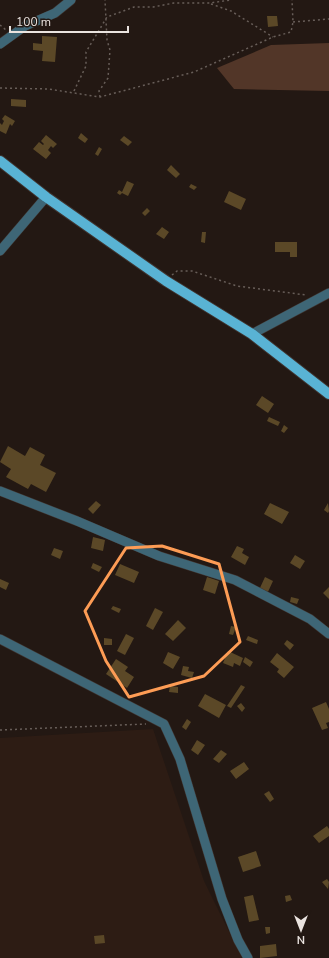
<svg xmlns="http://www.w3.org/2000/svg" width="329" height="958" viewBox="0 0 329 958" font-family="'Nunito Sans',sans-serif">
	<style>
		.built { fill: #2d1c14 }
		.green { fill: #523628 }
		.building { fill: #5b4827 }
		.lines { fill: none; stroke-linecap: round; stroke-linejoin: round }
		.minor-casing { stroke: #3f3430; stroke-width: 10 }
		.major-casing { stroke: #3f3430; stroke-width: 12 }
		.path { stroke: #685e59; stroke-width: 1.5; stroke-dasharray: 2 3; stroke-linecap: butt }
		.minor { stroke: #3e6676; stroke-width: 9 }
		.major { stroke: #59b3d4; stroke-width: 10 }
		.marked { fill: none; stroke: #fd9c55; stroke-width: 3; stroke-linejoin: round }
	</style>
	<rect width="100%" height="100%" fill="#231813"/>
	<path class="built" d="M153 729 204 881 242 958H0V738Z"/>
	<path class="green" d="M329 43V91L234 89 217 68 271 45Z"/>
	<path class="building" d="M267 16H277L278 26 268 27Z
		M42 36 57 37 55 62 42 61 43 51 33 50V43L42 44Z
		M11 99 26 100V107L11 106Z
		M5 115 15 121 12 126 10 124 6 134 0 131V123L2 125 4 121 2 119Z
		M81 133 88 139 85 143 78 138Z
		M46 135 57 144 53 148 51 146 48 150 51 153 46 159 33 149 39 142 43 145 44 144 41 141Z
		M124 136 132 142 128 146 120 140Z
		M99 147 102 149 98 156 95 154Z
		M171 165 180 174 176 178 167 170Z
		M127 181 134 184 128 196 122 193 120 195 117 193 119 190 122 192Z
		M191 184 197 187 194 190 189 187Z
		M229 191 246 199 241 210 224 202Z
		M147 208 150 211 145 216 142 213Z
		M162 227 169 232 164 239 156 234Z
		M202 232H206L205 243 201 242Z
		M275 242H297V257H290V252H275Z
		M262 396 274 404 268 413 256 405Z
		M269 417 280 422 278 426 267 421Z
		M284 425 288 428 284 433 281 431Z
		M8 446 25 456 30 447 45 455 40 465 56 473 46 492 31 484 28 489 6 477 11 469 0 462Z
		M96 501 101 505 93 514 88 509Z
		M270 503 289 512 282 524 264 514Z
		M328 503 329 511 328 513 324 510Z
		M93 537 105 540 103 551 91 548Z
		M237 546 244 549 242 553 249 557 245 565 231 557Z
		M54 548 63 551 60 559 51 555Z
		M295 555 305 561 300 569 290 563Z
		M93 563 102 567 99 572 91 568Z
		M120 564 139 572 134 583 115 575Z
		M207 577 219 581 215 594 203 590Z
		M265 577 273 581 267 594 259 590Z
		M0 579 9 583 6 590 0 587Z
		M329 587V599L323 593Z
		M291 597 299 599 297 604 290 602Z
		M113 606 121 609 119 613 111 609Z
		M155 608 163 612 153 630 146 626Z
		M178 620 186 628 173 641 165 634Z
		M231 626 236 627 233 635 229 634Z
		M126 634 134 638 125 655 117 651Z
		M248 636 258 640 257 644 246 640Z
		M104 638 112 639V645H104Z
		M287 640 294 645 290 650 284 644Z
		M228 651 243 658 240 666 234 663 233 667 223 663Z
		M168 652 180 657 173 669 163 663Z
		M277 653 294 667 284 678 277 672 279 669 270 662Z
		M245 657 253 662 250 667 243 662Z
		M116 659 128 667 125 671 134 677 127 688 106 674Z
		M183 666 189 667 188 671 194 672 192 678 181 675Z
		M241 685 245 687 231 708 227 706Z
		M170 686 178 687V693L169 692Z
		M205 694 226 705 219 718 198 706Z
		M326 702 329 709V722L326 723 328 728 322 730 312 708Z
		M241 703 245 708 242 712 237 706Z
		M187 719 191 722 186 730 182 727Z
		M197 740 205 745 198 755 191 750Z
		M221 750 227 754 219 763 213 759Z
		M244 762 249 769 236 779 230 771Z
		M269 791 274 799 270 802 264 794Z
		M327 826 329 829V836L319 843 313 836Z
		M256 851 261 866 243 872 238 857Z
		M327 879 329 882 328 889 322 882Z
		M253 895 259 920 249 922 244 897Z
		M290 895 292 900 286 902 285 896Z
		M265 927H270V933L266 934Z
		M104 935 105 943 95 944 94 936Z
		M276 944 277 956 260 958V946Z"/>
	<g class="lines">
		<defs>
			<path id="minor" d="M0 44 25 26 55 13 71 0
				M0 251 46 197
				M252 334 329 293
				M0 491 77 521 159 556 235 580 310 619 329 634
				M0 639 164 724 180 759 222 899 238 940 248 958"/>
			<path id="major" d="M0 161 46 197 166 281 252 334 329 394"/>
		</defs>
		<use href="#minor" class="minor-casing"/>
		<use href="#major" class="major-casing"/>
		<path class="path" d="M211 4 231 11 273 37
			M293 22 329 19
			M0 25 6 30
			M0 88 48 89 100 97 194 72 273 37 291 32 293 22 292 0
			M74 91 86 66V52L107 17 134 7H153L174 3H210L230 0
			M100 97 99 91 108 78 110 50 107 40 105 0
			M172 275 177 271H192L237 286 306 295
			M0 730 146 724"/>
		<use href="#minor" class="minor"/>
		<use href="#major" class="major"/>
	</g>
	<path class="marked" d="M162 546 219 564 240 642 204 676 129 697 106 661 85 611 126 548Z"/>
	<g transform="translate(301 930) rotate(180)" stroke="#231813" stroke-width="3" paint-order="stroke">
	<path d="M0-3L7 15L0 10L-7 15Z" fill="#eae3df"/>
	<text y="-6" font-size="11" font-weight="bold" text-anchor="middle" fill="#eae3df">N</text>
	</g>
	<path d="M10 26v6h118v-6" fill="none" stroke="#eae3df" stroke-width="2"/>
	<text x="16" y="26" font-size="12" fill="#eae3df" stroke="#231813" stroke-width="3" paint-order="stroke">100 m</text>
</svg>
